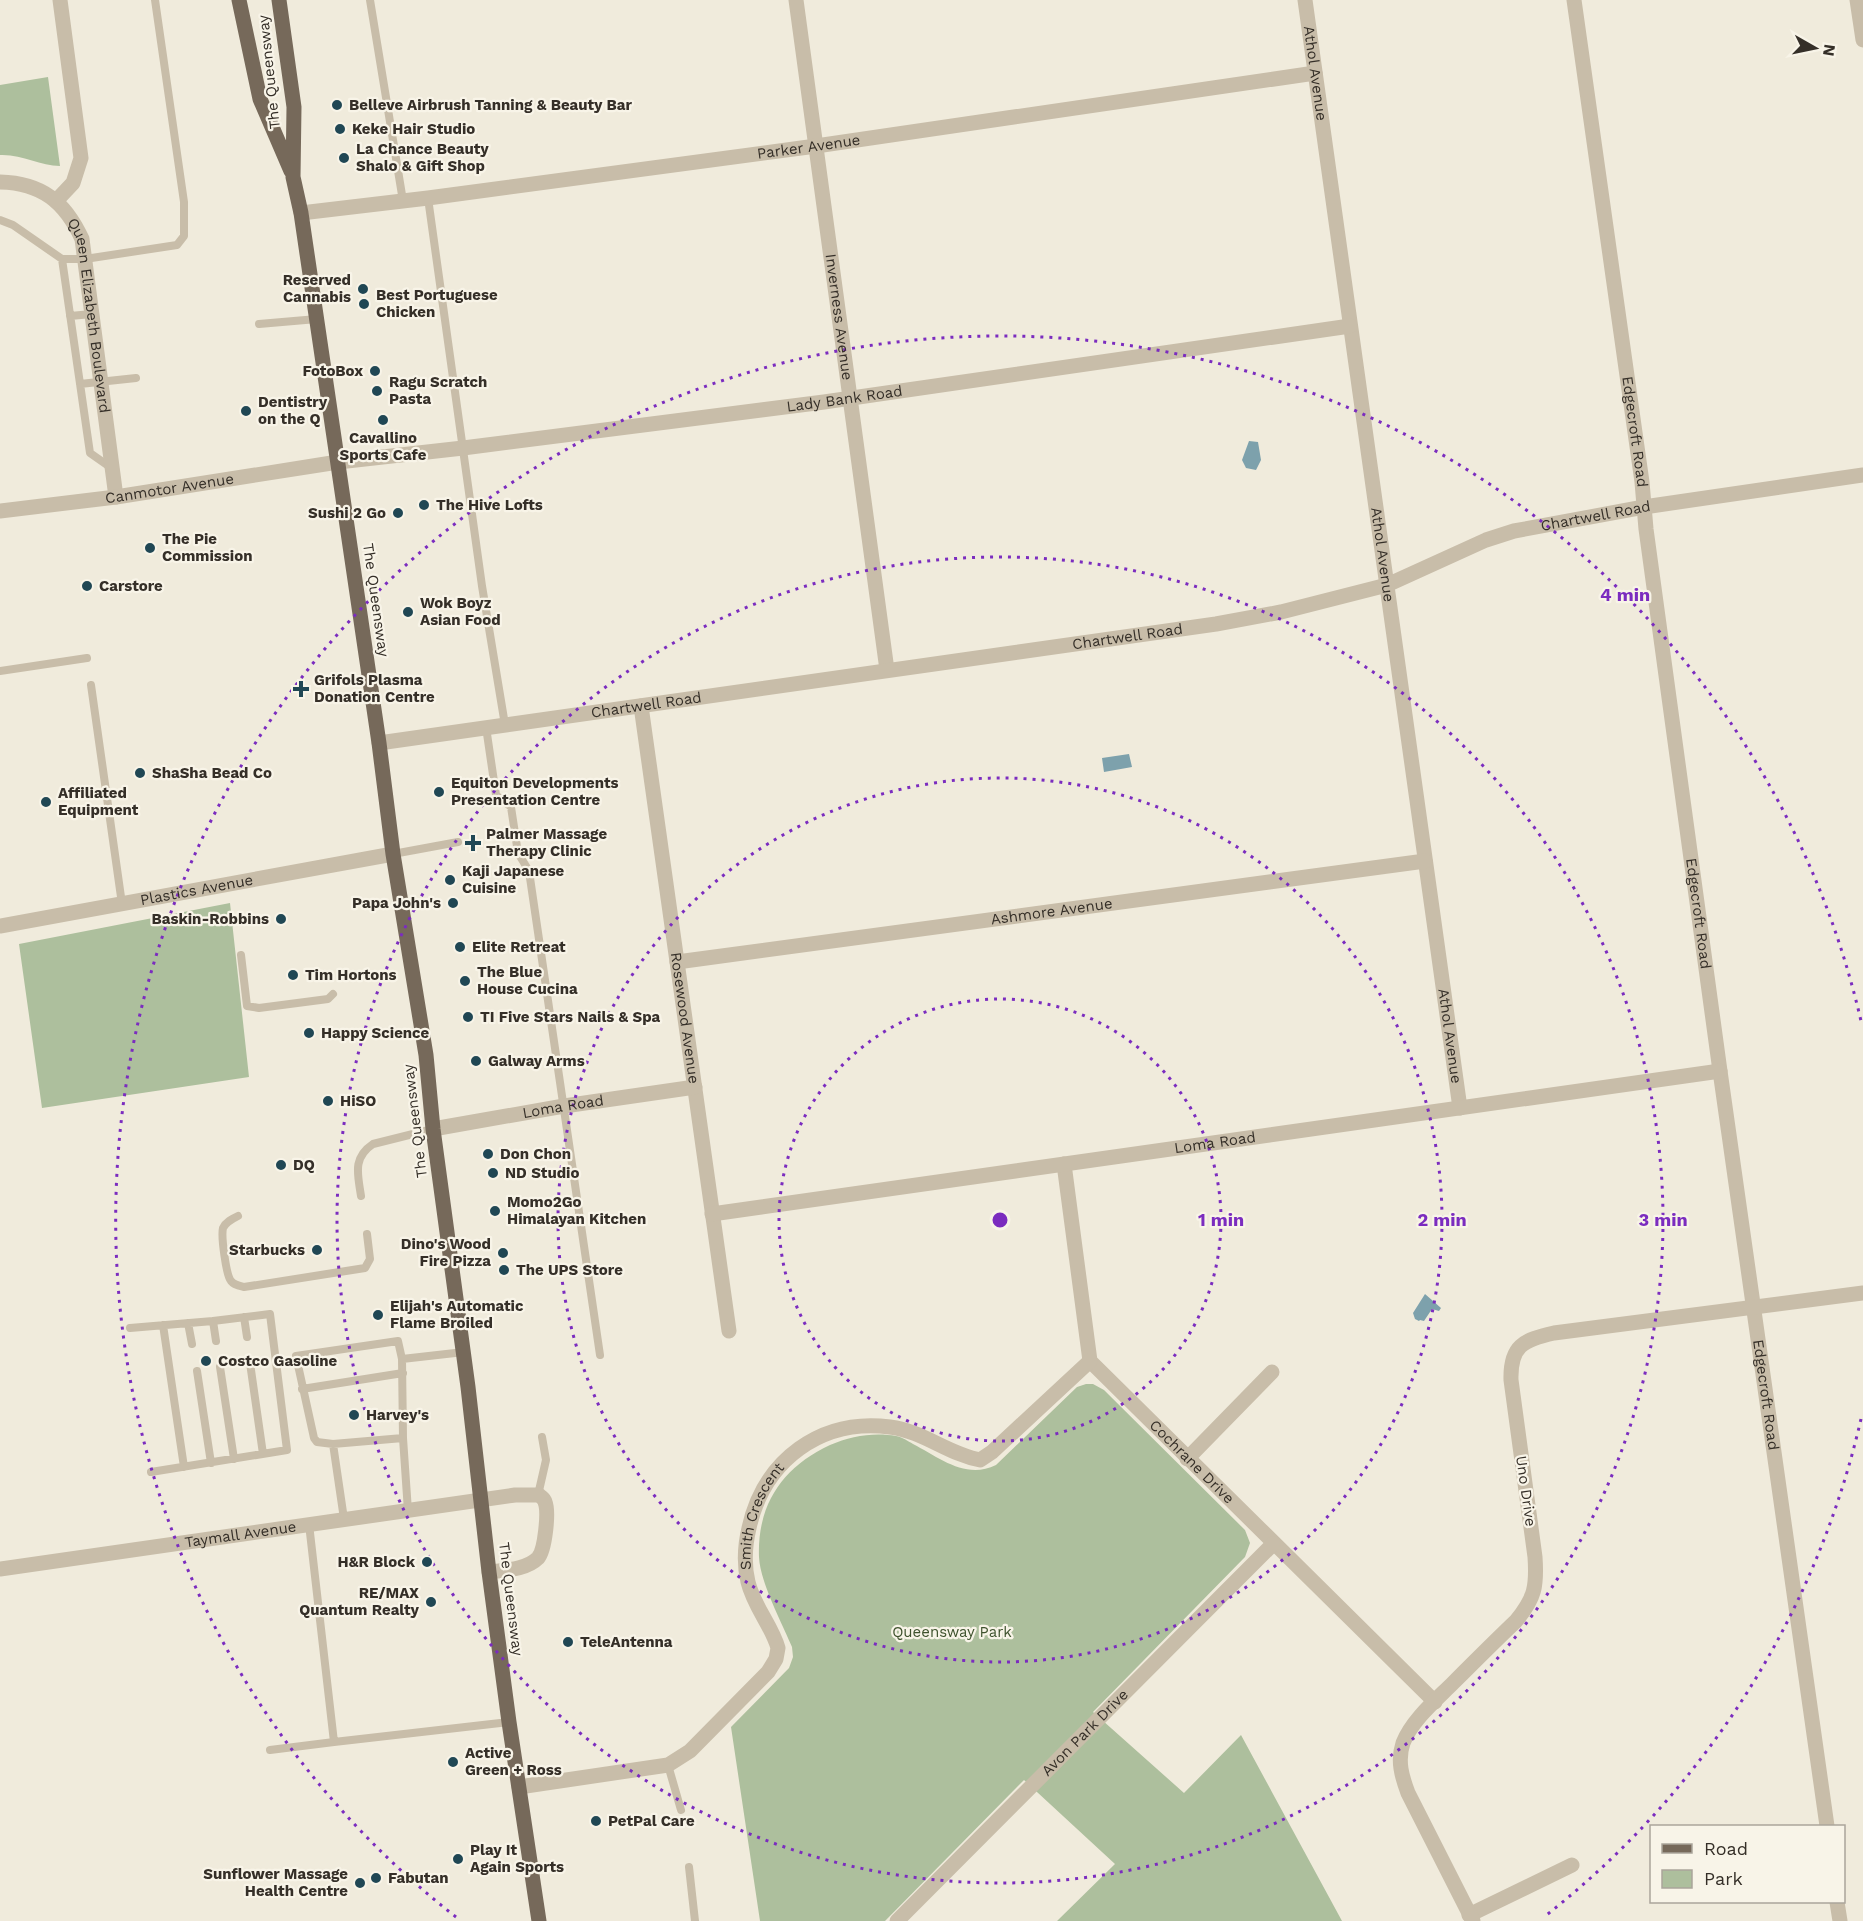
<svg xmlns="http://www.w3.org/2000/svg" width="1863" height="1921" viewBox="0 0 1863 1921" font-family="'Work Sans',sans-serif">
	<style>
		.green { fill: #adbf9d }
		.water { fill: #7da1ac }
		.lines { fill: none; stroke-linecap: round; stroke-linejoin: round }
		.service { stroke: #c8bda9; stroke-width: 8 }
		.minor { stroke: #c8bda9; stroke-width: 15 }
		.primary { stroke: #76695a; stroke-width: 15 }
		.ring { fill: none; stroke: #7b2cbf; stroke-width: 3; stroke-dasharray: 3 6 }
		.poi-dot { fill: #204754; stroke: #f8f4e8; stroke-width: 2 }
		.labels { text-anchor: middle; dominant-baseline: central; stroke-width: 4.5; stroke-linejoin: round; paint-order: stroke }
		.street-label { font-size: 15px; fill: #352f28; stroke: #f8f4e8 }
		.poi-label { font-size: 15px; font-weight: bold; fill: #352f28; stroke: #f8f4e8; text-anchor: start }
		.park-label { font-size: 15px; fill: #3e522d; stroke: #f8f4e8 }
		.centre { fill: #7b2cbf; stroke: #f8f4e8; stroke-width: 3 }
		.ring-label { font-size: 18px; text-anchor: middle; font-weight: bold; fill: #7b2cbf; stroke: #f8f4e8; stroke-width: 4.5; stroke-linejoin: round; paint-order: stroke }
	</style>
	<rect width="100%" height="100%" fill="#f0ebdc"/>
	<path class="green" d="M48 77 60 166C40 166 22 154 0 155V85Z
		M230 903 249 1077 42 1108 19 944Z
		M1086 1384H1093L1104 1390 1245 1530 1250 1543 1245 1557 1093 1712 1184 1793 1241 1735 1342 1921H1057L1115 1864 1024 1780 885 1921H760L731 1727 789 1668 793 1657 792 1647C782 1623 760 1582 759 1557 757 1504 783 1467 830 1445 851 1436 874 1432 896 1436 902 1437 908 1441 913 1444 940 1458 966 1480 996 1465L1077 1387Z"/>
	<path class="water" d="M1249 441 1258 442 1261 460 1256 470 1246 468 1242 460Z
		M1129 754 1132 767 1104 772 1102 758Z
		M1425 1294 1441 1308 1439 1311 1432 1309 1424 1321 1420 1320 1419 1321 1415 1319 1413 1313Z"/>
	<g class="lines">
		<path class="service" d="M370 0 403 201
			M428 198 482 586 505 725
			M0 220 13 225 62 259H85L177 245 184 236V202L155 0
			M62 259 90 453 110 467
			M70 316 92 314
			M259 324 317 319
			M80 384 136 378
			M0 671 87 658
			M91 685 122 904
			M486 727 496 795 511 807 518 853 529 871 600 1355
			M393 854 458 842
			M241 955 247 1006 259 1008 328 999 333 994
			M361 1196C358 1175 352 1158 373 1144L433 1129
			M238 1216C232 1219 226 1222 223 1228 221 1236 226 1275 231 1281 234 1285 240 1286 244 1287L365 1268 370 1259 367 1234
			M244 1317 247 1337
			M213 1321 216 1341
			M188 1323 192 1344
			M163 1325 184 1467
			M130 1328 213 1321 270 1314 287 1450 151 1472
			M402 1359 464 1352
			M250 1363 263 1454
			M220 1367 234 1459
			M197 1371 211 1463
			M302 1389 403 1373
			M403 1438 333 1444 317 1442 314 1438 296 1356 398 1341 402 1359 403 1438 408 1511
			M333 1444 344 1519
			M538 1495 546 1460 542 1437
			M334 1742 509 1722
			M270 1750 334 1742 309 1524
			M668 1765 681 1810
			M689 1867 695 1921"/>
		<g class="minor">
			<path id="s1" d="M796 0 887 670"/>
			<path id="s2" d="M1305 0 1460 1108"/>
			<path id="s3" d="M1574 0 1642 482 1646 529 1720 1071 1827 1826"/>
			<path d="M1857 0 1863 40"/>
			<path id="s4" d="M0 182C42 183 65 202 82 239L116 497"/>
			<path d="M56 201 73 183 81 158 60 0"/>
			<path id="s5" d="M301 213 428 198 816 146 1315 73"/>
			<path id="s6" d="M0 511 116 497 338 462 463 448 824 402 1350 326"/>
			<path id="s7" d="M641 706 729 1331"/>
			<path id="s8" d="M379 743 1216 624 1281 612 1387 585 1486 540 1514 531 1644 507 1863 475"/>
			<path id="s9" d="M0 926 393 854"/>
			<path id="s10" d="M677 962 1425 861"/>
			<path id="s11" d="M433 1129 564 1106 695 1087"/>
			<path id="s12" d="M1064 1164 1090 1361 1435 1702"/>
			<path id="s13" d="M712 1214 1720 1071"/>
			<path d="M1187 1459 1272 1372"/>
			<path id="s14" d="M0 1569 515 1495H539C542 1498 544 1498 545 1502 549 1512 545 1550 538 1558 526 1570 505 1570 489 1572"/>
			<path id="s15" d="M519 1787 668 1765 690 1751 768 1672 776 1659 778 1648C772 1626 754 1607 748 1582 744 1565 745 1545 749 1528 764 1460 821 1418 890 1427 923 1431 948 1454 980 1460L992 1452 1090 1361"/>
			<path d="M1837 1902 1840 1921"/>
			<path d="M1469 1915 1572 1865"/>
			<path id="s16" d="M897 1921 1273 1544"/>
			<path d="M1473 1921 1408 1793C1402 1777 1397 1761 1403 1743 1412 1720 1436 1700 1453 1683 1474 1662 1495 1641 1516 1621 1535 1598 1537 1586 1535 1557L1511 1380C1510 1346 1523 1340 1554 1333L1863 1293"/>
		</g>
		<path class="primary" d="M239 0 260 99 291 171
			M279 0 294 107 293 177 301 213 379 743 393 854 426 1055 433 1129 468 1387 489 1572 509 1722 539 1921"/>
	</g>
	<g class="ring">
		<circle cx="1000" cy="1220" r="221"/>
		<circle cx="1000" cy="1220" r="442"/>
		<circle cx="1000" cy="1220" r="663"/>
		<path d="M1861 1419A884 884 0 0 1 1544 1917M456 1917A884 884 0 1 1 1861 1021"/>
	</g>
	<g class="poi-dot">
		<circle cx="337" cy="105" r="6"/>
		<circle cx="340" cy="129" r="6"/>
		<circle cx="344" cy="158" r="6"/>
		<circle cx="363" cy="289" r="6"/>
		<circle cx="364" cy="304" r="6"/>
		<circle cx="375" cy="371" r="6"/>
		<circle cx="377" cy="391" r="6"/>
		<circle cx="246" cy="411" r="6"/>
		<circle cx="383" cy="420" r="6"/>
		<circle cx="424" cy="505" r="6"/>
		<circle cx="398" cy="513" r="6"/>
		<circle cx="150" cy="548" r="6"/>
		<circle cx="87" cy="586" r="6"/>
		<circle cx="408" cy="612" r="6"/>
		<path d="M298 680h6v6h6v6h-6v6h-6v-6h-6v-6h6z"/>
		<circle cx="140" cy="773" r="6"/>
		<circle cx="439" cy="792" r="6"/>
		<circle cx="46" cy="802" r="6"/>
		<path d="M470 834h6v6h6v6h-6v6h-6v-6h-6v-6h6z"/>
		<circle cx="450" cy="880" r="6"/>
		<circle cx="453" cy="903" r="6"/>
		<circle cx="281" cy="919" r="6"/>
		<circle cx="460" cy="947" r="6"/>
		<circle cx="293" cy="975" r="6"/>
		<circle cx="465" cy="981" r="6"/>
		<circle cx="468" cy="1017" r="6"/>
		<circle cx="309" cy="1033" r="6"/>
		<circle cx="476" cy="1061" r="6"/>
		<circle cx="328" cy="1101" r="6"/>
		<circle cx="488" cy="1154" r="6"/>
		<circle cx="281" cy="1165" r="6"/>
		<circle cx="493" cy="1173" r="6"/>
		<circle cx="495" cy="1211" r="6"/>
		<circle cx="317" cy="1250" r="6"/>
		<circle cx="503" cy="1253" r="6"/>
		<circle cx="504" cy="1270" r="6"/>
		<circle cx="378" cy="1315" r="6"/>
		<circle cx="206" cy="1361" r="6"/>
		<circle cx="354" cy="1415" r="6"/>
		<circle cx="427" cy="1562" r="6"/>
		<circle cx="431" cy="1602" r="6"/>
		<circle cx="568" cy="1642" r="6"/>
		<circle cx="453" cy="1762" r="6"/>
		<circle cx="596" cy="1821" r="6"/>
		<circle cx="458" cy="1859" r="6"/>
		<circle cx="376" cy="1878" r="6"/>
		<circle cx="360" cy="1883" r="6"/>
	</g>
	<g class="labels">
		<g class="street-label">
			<text transform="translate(269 72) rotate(-96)">The Queensway</text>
			<text stroke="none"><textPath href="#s2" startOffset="74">Athol Avenue</textPath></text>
			<text stroke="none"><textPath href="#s5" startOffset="512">Parker Avenue</textPath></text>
			<text stroke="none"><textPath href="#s4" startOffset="183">Queen Elizabeth Boulevard</textPath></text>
			<text stroke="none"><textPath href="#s1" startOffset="320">Inverness Avenue</textPath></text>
			<text stroke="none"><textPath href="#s6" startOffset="852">Lady Bank Road</textPath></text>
			<text stroke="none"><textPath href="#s3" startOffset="436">Edgecroft Road</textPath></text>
			<text stroke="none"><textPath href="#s6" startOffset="171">Canmotor Avenue</textPath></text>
			<text stroke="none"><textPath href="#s8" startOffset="1242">Chartwell Road</textPath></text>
			<text stroke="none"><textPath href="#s2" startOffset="560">Athol Avenue</textPath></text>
			<text transform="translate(376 600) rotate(82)">The Queensway</text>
			<text stroke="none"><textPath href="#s8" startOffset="756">Chartwell Road</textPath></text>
			<text stroke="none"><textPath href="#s8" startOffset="270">Chartwell Road</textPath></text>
			<text stroke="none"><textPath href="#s9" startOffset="200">Plastics Avenue</textPath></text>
			<text stroke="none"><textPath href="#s10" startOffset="378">Ashmore Avenue</textPath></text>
			<text stroke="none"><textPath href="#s3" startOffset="922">Edgecroft Road</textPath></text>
			<text stroke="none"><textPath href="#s7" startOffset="315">Rosewood Avenue</textPath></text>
			<text stroke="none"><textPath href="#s2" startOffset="1046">Athol Avenue</textPath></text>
			<text stroke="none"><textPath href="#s11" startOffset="132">Loma Road</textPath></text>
			<text transform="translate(415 1121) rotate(-97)">The Queensway</text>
			<text stroke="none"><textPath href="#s13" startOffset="508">Loma Road</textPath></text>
			<text stroke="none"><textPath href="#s3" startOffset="1408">Edgecroft Road</textPath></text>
			<text stroke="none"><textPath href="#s12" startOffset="342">Cochrane Drive</textPath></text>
			<text transform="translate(1526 1491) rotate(82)">Uno Drive</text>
			<text stroke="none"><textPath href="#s15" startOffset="456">Smith Crescent</textPath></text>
			<text stroke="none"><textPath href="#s14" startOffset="243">Taymall Avenue</textPath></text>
			<text transform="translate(511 1599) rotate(83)">The Queensway</text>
			<text stroke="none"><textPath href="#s16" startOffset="266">Avon Park Drive</textPath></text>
		</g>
		<g class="poi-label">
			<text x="349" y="105">Belleve Airbrush Tanning &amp; Beauty Bar</text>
			<text x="352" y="129">Keke Hair Studio</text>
			<text x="356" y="149">La Chance Beauty<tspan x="356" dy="17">Shalo &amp; Gift Shop</tspan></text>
			<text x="351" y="280" text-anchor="end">Reserved<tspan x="351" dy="17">Cannabis</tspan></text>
			<text x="376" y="295">Best Portuguese<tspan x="376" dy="17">Chicken</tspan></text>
			<text x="363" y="371" text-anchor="end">FotoBox</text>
			<text x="389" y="382">Ragu Scratch<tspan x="389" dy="17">Pasta</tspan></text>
			<text x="258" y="402">Dentistry<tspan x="258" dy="17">on the Q</tspan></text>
			<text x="383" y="438" text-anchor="middle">Cavallino<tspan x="383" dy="17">Sports Cafe</tspan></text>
			<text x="436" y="505">The Hive Lofts</text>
			<text x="386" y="513" text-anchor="end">Sushi 2 Go</text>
			<text x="162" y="539">The Pie<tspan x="162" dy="17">Commission</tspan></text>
			<text x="99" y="586">Carstore</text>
			<text x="420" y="603">Wok Boyz<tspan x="420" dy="17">Asian Food</tspan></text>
			<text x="314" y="680">Grifols Plasma<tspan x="314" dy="17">Donation Centre</tspan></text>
			<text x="152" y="773">ShaSha Bead Co</text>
			<text x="451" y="783">Equiton Developments<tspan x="451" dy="17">Presentation Centre</tspan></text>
			<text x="58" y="793">Affiliated<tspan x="58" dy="17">Equipment</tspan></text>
			<text x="486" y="834">Palmer Massage<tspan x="486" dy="17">Therapy Clinic</tspan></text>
			<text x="462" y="871">Kaji Japanese<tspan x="462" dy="17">Cuisine</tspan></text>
			<text x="441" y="903" text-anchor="end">Papa John's</text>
			<text x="269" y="919" text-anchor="end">Baskin-Robbins</text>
			<text x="472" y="947">Elite Retreat</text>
			<text x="477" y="972">The Blue<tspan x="477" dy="17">House Cucina</tspan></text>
			<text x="305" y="975">Tim Hortons</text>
			<text x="480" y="1017">TI Five Stars Nails &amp; Spa</text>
			<text x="321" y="1033">Happy Science</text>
			<text x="488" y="1061">Galway Arms</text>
			<text x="340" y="1101">HiSO</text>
			<text x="500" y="1154">Don Chon</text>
			<text x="293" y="1165">DQ</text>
			<text x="505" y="1173">ND Studio</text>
			<text x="507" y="1202">Momo2Go<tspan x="507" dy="17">Himalayan Kitchen</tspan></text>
			<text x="491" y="1244" text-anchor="end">Dino's Wood<tspan x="491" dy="17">Fire Pizza</tspan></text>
			<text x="305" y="1250" text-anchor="end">Starbucks</text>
			<text x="516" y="1270">The UPS Store</text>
			<text x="390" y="1306">Elijah's Automatic<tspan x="390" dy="17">Flame Broiled</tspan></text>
			<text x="218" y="1361">Costco Gasoline</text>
			<text x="366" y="1415">Harvey's</text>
			<text x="415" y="1562" text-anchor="end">H&amp;R Block</text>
			<text x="419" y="1593" text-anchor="end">RE/MAX<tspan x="419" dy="17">Quantum Realty</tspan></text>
			<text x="580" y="1642">TeleAntenna</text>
			<text x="465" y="1753">Active<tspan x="465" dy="17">Green + Ross</tspan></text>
			<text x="608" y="1821">PetPal Care</text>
			<text x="470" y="1850">Play It<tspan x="470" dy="17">Again Sports</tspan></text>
			<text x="348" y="1874" text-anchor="end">Sunflower Massage<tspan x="348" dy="17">Health Centre</tspan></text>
			<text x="388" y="1878">Fabutan</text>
		</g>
		<g class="park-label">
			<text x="952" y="1632">Queensway Park</text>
		</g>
	</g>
	<circle cx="1000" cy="1220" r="9" class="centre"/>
	<g class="ring-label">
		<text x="1625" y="601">4 min</text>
		<text x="1221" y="1226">1 min</text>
		<text x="1442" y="1226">2 min</text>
		<text x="1663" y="1226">3 min</text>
	</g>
	<rect x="1650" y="1825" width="195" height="78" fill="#f8f4e8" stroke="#aaa59b" stroke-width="1.5"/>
	<rect x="1662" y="1844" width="30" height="9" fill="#76695a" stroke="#aaa59b" stroke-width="1.5"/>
	<text x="1704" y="1855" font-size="18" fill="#352f28">Road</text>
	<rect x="1662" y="1870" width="30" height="18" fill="#adbf9d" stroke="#aaa59b" stroke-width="1.5"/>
	<text x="1704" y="1885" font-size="18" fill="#352f28">Park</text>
	<g transform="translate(1815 48) rotate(99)" stroke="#f8f4e8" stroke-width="4.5" paint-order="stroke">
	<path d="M0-4.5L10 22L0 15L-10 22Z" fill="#352f28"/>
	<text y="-9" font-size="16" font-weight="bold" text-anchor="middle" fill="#352f28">N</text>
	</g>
</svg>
